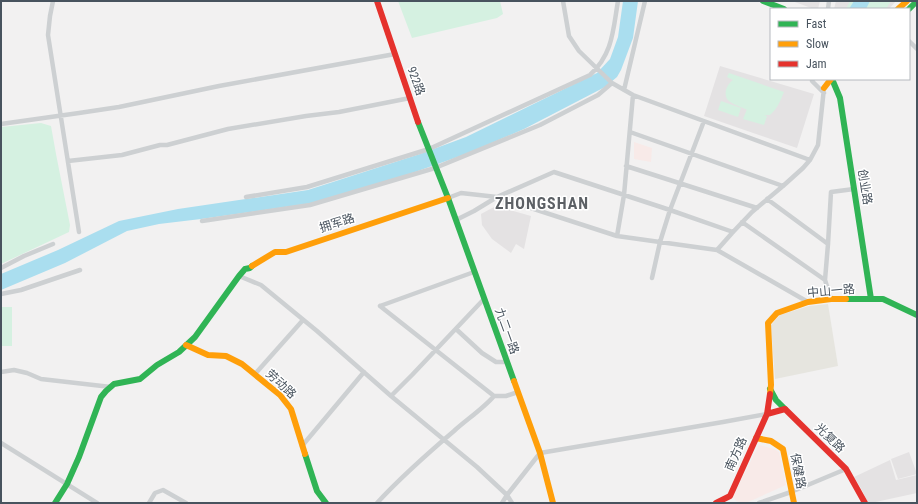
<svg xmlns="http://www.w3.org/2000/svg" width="918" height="504" viewBox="0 0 918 504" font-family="'Roboto Condensed','Noto Sans SC',sans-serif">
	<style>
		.commercial { fill: #e6e5df }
		.education { fill: #e4e2e3 }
		.medical { fill: #f8eae8 }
		.green { fill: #d5f1e1 }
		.water { fill: #aadeef }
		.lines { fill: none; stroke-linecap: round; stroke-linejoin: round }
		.street { stroke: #cdd0d2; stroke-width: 4.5 }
		.fast { stroke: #30b455; stroke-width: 6 }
		.slow { stroke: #ff9f0a; stroke-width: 6 }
		.jam { stroke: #e5322d; stroke-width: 6 }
		.labels { text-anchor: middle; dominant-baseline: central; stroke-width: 3; stroke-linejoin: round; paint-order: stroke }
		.street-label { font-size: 12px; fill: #48535e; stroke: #fff }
		.district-label { font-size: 16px; font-weight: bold; letter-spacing: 1px; fill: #5c6065; stroke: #fff }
	</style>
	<rect width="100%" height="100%" fill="#f2f1f1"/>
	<path class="commercial" d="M828 304 838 366 775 379 771 325 780 315 809 306Z"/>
	<path class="education" d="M792 1H820L818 9H814Z
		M836 1H896L889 9H834Z
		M720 66 814 94 797 148 704 116Z
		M496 206 531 216 524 249 516 244 511 253 492 239 482 225 481 214Z
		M909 452 917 474 898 479 891 459Z
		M890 460 896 480 917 475V493L871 503H868L862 490 854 477Z"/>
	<path class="medical" d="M634 142 652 148 651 162 634 159Z
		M759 445 774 449 779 452 786 485 746 503H743L736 501 733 496Z"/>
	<path class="green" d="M398 1H500L503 14 497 18 412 38Z
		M850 1H891L886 9H846Z
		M729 73 784 92C780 101 778 108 770 115 768 115 766 115 764 115 758 114 733 105 729 101 722 95 727 84 733 80L727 77Z
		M721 101 741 108 738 117 718 110Z
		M747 109 767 116 764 125 743 119Z
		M41 123 51 126 56 154 70 225 69 232 1 264V127Z
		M1 307H12V346H1Z"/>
	<path class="water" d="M623 1H638L633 38 621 70 617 77 605 87 524 129 466 154 398 178 313 203 201 219 159 224 127 231 65 263 1 290V274L58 250 119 221 178 209 308 190 420 154 466 137 597 73 610 59 618 37Z
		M854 1H870L866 9H849Z"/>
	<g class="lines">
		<path class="street" d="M53 1 50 16 48 35 79 232
			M563 1 569 36 579 51 612 83 633 95 810 160
			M828 9 829 1
			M909 41 917 49
			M813 79 812 81 824 93
			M624 90 645 1
			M1 124 79 113 119 107 219 86 395 54
			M630 132 783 186
			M68 161 122 155 160 145H167L228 129 306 116 339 112 410 98
			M626 166 757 208
			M246 197 307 187 429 149 590 75C613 54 613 30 618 1
			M448 198 461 193 497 197 554 172 670 210 733 232
			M767 199 828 244
			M456 220 474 211 497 197 617 236 717 250 808 302
			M202 221 310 205 435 168 540 125 598 95 612 83
			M742 222 825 280 831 299
			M617 236 624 195 633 95
			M717 250 733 232 752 212 783 186 803 168 810 160 818 145 824 88
			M1 268 24 256 53 244
			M239 276 261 285 317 331 391 396 477 467 507 495 512 503
			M652 278 660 242 670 210 704 121
			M825 280 828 244 831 192 854 189
			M1 294 21 290 80 270
			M380 306 494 396
			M380 306 474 272
			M456 329 482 353 496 362H507
			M1 372 14 370 27 373 41 379 111 387
			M255 374 303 320
			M391 396 412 375 484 299
			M1 443 97 503
			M302 446 364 372
			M149 503 155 493 163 490 186 503
			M377 503C401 477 427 454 454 431 466 420 484 408 494 396H506L518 392
			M502 503 507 495 540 453 723 422 767 414
			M759 503 791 492 846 469"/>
		<path class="fast" d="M763 1 784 9
			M909 9 917 1
			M832 79 840 98 871 299
			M418 122 448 198 514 381
			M846 299H883L917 315
			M770 389 776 400 785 409
			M305 454 317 491 326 503
			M55 503 67 484 79 457 101 397 106 391 114 384 140 379 157 365 179 352 195 337 239 276 245 269 250 268 252 266"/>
		<path class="slow" d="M898 9 907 1
			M824 88 831 79
			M252 266 275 252H286L448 198
			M186 345 208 355 226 356 242 364 280 395 291 409 305 454
			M514 381 540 453 553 503
			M770 394 771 385 768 323 777 313 808 302 831 299H846
			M756 438 771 441 783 449 794 503"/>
		<path class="jam" d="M377 1 418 122
			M767 414 785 409 846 469 865 503
			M716 503 730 496 767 414 770 394"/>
	</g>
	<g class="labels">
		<g class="street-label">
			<text transform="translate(416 81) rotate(70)">922路</text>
			<text transform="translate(865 187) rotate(81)">创业路</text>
			<text transform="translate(337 223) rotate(-18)">拥军路</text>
			<text transform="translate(831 291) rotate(-5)">中山一路</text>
			<text transform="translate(507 331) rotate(70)">九二一路</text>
			<text transform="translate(281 384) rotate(43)">劳动路</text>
			<text transform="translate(830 438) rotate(44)">光复路</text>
			<text transform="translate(736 454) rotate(-66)">南方路</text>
			<text transform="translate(798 471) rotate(79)">保健路</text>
		</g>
		<g class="district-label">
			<text x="542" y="203">ZHONGSHAN</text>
		</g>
	</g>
	<rect width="918" height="504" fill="none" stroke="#48535e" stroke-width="4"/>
	<rect x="770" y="8" width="140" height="72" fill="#ffffff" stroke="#b6babf"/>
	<rect x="778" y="21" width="20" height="6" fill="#30b455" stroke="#b6babf"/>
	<text x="806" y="28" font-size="12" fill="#48535e">Fast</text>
	<rect x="778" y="41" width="20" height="6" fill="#ff9f0a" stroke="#b6babf"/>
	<text x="806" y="48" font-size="12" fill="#48535e">Slow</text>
	<rect x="778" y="61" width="20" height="6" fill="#e5322d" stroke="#b6babf"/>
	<text x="806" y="68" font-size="12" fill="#48535e">Jam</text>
</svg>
